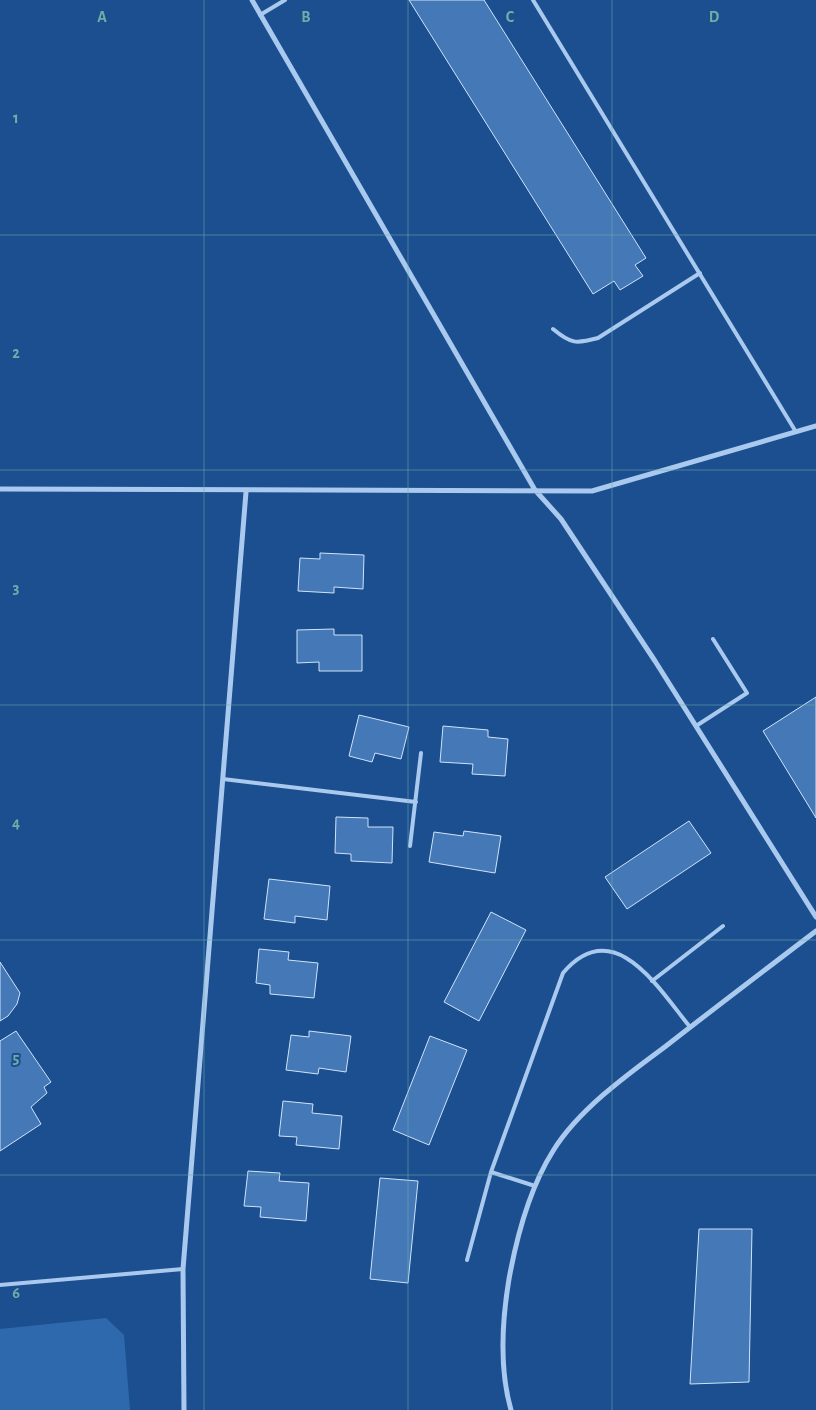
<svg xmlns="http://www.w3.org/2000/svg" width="816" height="1410" viewBox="0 0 816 1410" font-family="'Alegreya Sans',sans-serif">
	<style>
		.green { fill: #2e69ad }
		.building { fill: #4478b7; stroke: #cfe3fa }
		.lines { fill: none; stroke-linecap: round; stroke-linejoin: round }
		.service { stroke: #a9c9ee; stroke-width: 4 }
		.minor { stroke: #a9c9ee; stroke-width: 5 }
		.grid { fill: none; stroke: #6fada8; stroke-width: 1; stroke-opacity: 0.55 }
		.grid-label { font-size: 16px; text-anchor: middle; font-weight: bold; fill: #6fada8; stroke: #1b4f8f; stroke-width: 4; stroke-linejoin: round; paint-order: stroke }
	</style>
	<rect width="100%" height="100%" fill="#1b4f8f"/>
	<path class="green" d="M106 1318 124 1335 130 1410H0V1329Z"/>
	<path class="building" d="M409 0H484L646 258 635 265 643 276 620 290 614 281 593 294Z
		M320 553 364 555 363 589 334 587V593L298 591 300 558 320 559Z
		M334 629V635H362V671H319V662L297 663V630Z
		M816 697V818L763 731Z
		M359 715 409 727 401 759 375 753 372 762 349 756Z
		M443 726 488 730V737L508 739 505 776 472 774 473 764 440 762Z
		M336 817 368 818V827H393L392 863 351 861V854L335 853Z
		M689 821 711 853 627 909 605 877Z
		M464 831 501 836 495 873 429 862 434 832 463 836Z
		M269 879 330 886 327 920 295 916V923L264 919Z
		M491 912 526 930 479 1021 444 1002Z
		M259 949 289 952 288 960 318 963 314 998 270 994V985L256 983Z
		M0 962 20 993 17 1004 8 1016 0 1021Z
		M16 1031 51 1082 44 1087 47 1093 31 1107 41 1124 0 1151V1041Z
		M309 1031 351 1036 346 1072 319 1068 318 1074 286 1070 291 1035 309 1037Z
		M430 1036 467 1050 429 1145 393 1130Z
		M283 1101 313 1104 312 1113 342 1116 339 1149 296 1145 297 1137 279 1136Z
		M248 1171 280 1173 279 1181 309 1183 306 1221 260 1217 261 1207 244 1206Z
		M380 1178 418 1181 408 1283 370 1279Z
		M699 1229H752L749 1382 690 1384Z"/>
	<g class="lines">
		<path class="service" d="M533 0 796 432
			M260 15 285 0
			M553 329C571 344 576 344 598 338L700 273
			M696 726 747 693 713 639
			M223 779 416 802
			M410 846 421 753
			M652 981 723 926
			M535 1186 491 1172 563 973C614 913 659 989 690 1027
			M467 1260 491 1172
			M0 1285 183 1269"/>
		<path class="minor" d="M252 0 535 490 561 519 655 661 816 917
			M0 489 592 491 816 426
			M184 1410 183 1269 246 492
			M511 1410C499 1368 502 1321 509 1279 517 1235 529 1189 553 1151 578 1110 628 1074 666 1046 716 1007 766 969 816 931"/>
	</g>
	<path class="grid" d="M204 0V1410M408 0V1410M612 0V1410M0 235H816M0 470H816M0 705H816M0 940H816M0 1175H816"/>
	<g class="grid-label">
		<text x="102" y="22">A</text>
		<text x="306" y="22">B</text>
		<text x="510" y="22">C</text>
		<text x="714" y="22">D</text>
		<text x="16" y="123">1</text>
		<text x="16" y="358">2</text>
		<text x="16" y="593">3</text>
		<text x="16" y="828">4</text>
		<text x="16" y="1063">5</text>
		<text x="16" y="1298">6</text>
	</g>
</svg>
